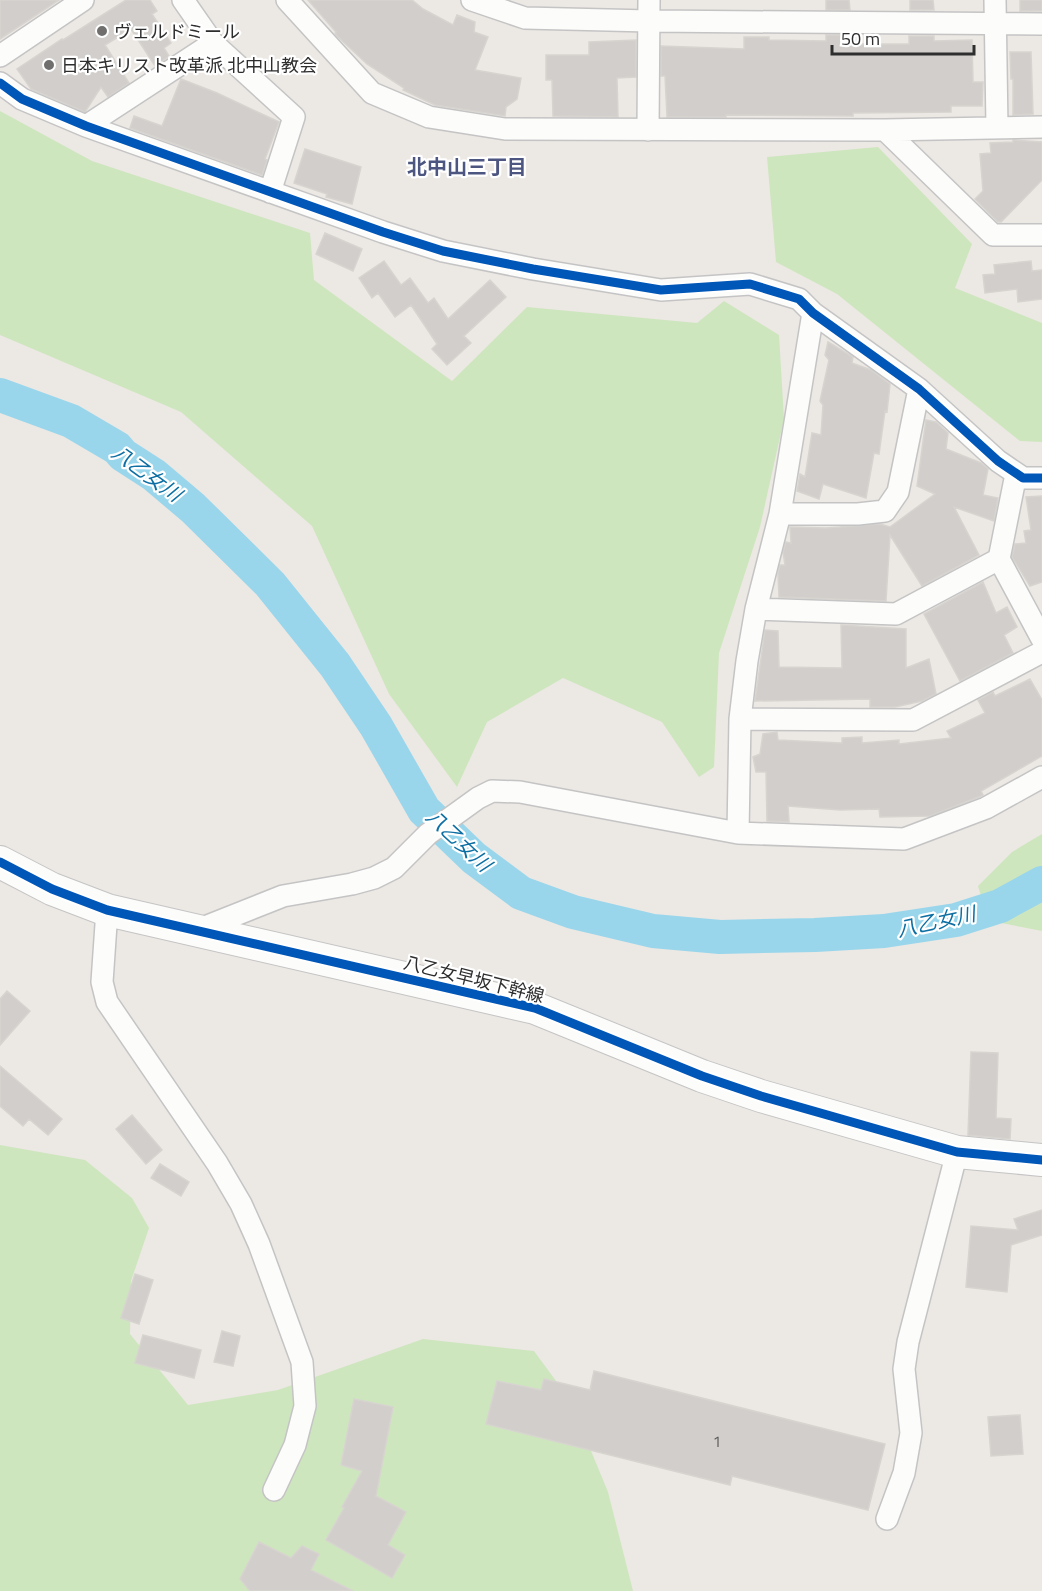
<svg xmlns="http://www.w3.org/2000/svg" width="1042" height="1591" viewBox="0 0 1042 1591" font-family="'Titillium Web','Noto Sans JP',sans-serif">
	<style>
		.green { fill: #cee6be }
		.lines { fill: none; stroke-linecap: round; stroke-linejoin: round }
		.river { stroke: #99d6ec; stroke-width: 34 }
		.building { fill: #d1cecb; stroke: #d7d4d0; stroke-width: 1.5 }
		.street-casing { stroke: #c5c4c5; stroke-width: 24 }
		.secondary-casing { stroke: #c5c4c5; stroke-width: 34 }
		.street { stroke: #fcfcfb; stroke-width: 21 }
		.secondary { stroke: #fcfcfb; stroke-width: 32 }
		.cycleway-casing { stroke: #fff; stroke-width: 13 }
		.cycleway { stroke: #0057b8; stroke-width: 9 }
		.poi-dot { fill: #706f6e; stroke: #fff; stroke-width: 2 }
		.labels { text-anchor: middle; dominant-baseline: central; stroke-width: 4.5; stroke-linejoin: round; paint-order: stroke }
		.number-label { font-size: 15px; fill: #585857 }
		.poi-label { font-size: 18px; fill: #2e2e2e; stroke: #fff; text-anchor: start }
		.street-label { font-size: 18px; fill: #2e2e2e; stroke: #fff }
		.neighbourhood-label { font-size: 20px; font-weight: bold; fill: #4d5680; stroke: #fff }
		.water-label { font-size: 20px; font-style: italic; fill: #0d6fa3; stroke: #fff }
	</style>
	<rect width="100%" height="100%" fill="#ece8e4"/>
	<path class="green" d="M0 111 92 161 310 233 314 280 452 381 527 307 697 323 724 301 779 335 784 419 760 527 719 653 714 767 699 777 662 722 563 678 487 722 457 787 389 694 312 526 181 412 0 335Z
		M878 147 972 244 955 288 1042 323V442L1020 441 837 294 776 262 767 157Z
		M1042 834V931L996 922 986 912 978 886 1012 852Z
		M0 1145 85 1160 132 1198 149 1228 131 1281 130 1334 188 1405 278 1390 423 1339 534 1351 570 1400 608 1492 633 1591H0Z"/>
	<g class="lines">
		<path class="river" d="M0 395 71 421 117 448 123 455 154 475 193 508 270 584 335 665 376 726 424 810 474 858 521 893 573 912 653 931 720 937 815 935 884 931 956 920 1000 906 1042 883"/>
	</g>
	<path class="building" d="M0 0H59L0 39Z
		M126 0H150L157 11 152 14 171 43 164 48 169 56 155 66 131 29 105 45 129 83 108 97 101 87 85 112 31 89 17 69 62 39 63 40Z
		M308 0H412L423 9 453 25 457 15 475 22 474 32 488 37 475 70 521 78 517 99 506 107 505 116 435 105 403 90 404 88 367 64 337 36 335 33 336 32Z
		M826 0H849L850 10H826Z
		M910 0H933L934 10H910Z
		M1020 0H1042V11H1020Z
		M826 35H850V44H909V36H934V41L972 40 973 82H983L982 106H951V112L853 113V116L726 115V117H667L665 76H661V46L744 49V37H769V40L826 41Z
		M636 40V77L617 78 618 117 553 116 552 80H546V55H589V42Z
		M1010 52H1031L1033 114 1013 115V79H1011Z
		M181 79 217 93 279 122 265 159 267 160 262 175 130 128 134 116 162 126Z
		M1013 140 1042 142V180L1001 222H998L975 199 983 191 980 154 991 153 990 143 1013 142Z
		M305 149 361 167 352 204 326 197 327 194 294 183Z
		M325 233 362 249 353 271 316 254Z
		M384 261 401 285 410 278 428 303 434 298 448 319 490 280 506 297 464 336 471 343 447 365 432 349 437 344 411 305 395 317 378 293 372 298 359 278Z
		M1031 261 1032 271 1042 270V299L1018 302 1017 289 985 293 983 275 995 274 994 265Z
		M828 342 853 357 852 363 871 370 890 384 887 412 885 411 879 454 874 453 866 498 823 484 819 499 797 491 800 474 805 477 812 433 821 435 823 405 820 401 829 360 825 355Z
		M926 420 936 422 948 433 946 449 981 463 988 469 983 495 998 498 994 521 954 507 979 555 922 586 890 535 886 601 779 597 778 574 780 565H785L783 552 786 542 791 543 790 527 826 528 880 524 890 527 935 494 917 486Z
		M1042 496V582L1030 586 1012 557 1015 544 1026 543 1024 531 1031 530 1026 497Z
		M983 582 996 613 1007 607 1017 627 1004 635 1013 653 960 681 924 614Z
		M841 625 906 629V668L929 659 936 694 922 701 895 707H870V699L755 701 765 630 778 631 779 667 842 668Z
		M1030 679 1042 700V756L981 791 983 795 981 796 930 816 880 817 879 809 840 810 788 806 789 822 767 821 766 772H756L753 757 760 754 763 734 777 732 778 740 842 743V738L862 737V743L899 740V744L951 738 947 731 985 713 978 700 993 692 995 696Z
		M7 991 30 1011 0 1045V999Z
		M971 1052 998 1053 996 1118 1011 1119 1010 1139 968 1135Z
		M0 1066 62 1119 48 1135 29 1119 23 1126 0 1106Z
		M132 1115 162 1150 146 1164 116 1129Z
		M160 1164 189 1182 181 1196 151 1178Z
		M1042 1210V1235L1011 1245 1007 1292 966 1287 971 1226 1018 1230 1014 1219Z
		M135 1274 153 1280 139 1324 121 1318Z
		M222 1331 240 1336 233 1366 214 1362Z
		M143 1335 201 1350 194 1378 135 1363Z
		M594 1371 885 1444 868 1510 732 1476 730 1485 486 1424 497 1381 541 1390 544 1379 590 1390Z
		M354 1399 393 1407 376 1496 406 1512 388 1545 405 1555 392 1578 326 1540 344 1508 342 1507 362 1471 341 1465Z
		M1020 1415 1023 1454 991 1456 988 1417Z
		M259 1542 291 1558 302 1546 319 1554 311 1570 353 1591H250L240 1579Z"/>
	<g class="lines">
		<defs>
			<path id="street" d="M183 0 213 43 294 117 270 192
				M287 0 372 93 429 117 505 129 885 130 1042 127
				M472 0 525 18 649 21 1042 24
				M995 0 997 127
				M0 56 83 0
				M0 83 22 99 86 126 383 232 443 251 533 269 661 290 750 284 799 299 813 313 919 389 998 461 1023 478H1042
				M86 126 213 43
				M648 130 649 0
				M885 130 993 235H1042
				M1016 474 999 559 1042 639
				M780 514H858L885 511 898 492 919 389
				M756 609 896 614 999 559
				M740 719 913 720 1042 652
				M738 833 740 719 747 661 756 609 780 514 813 313
				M107 910 102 982 107 1002 217 1163 241 1204 259 1244 302 1362 305 1406 295 1445 274 1490
				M195 931 283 896 352 884 374 878 394 868 428 834 478 798 492 791 520 792 738 833 904 839 986 808 1042 777
				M887 1519 904 1473 911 1433 904 1369 908 1342 957 1152"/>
			<path id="secondary" d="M0 862 52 889 107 910 535 1008 702 1076 761 1096 957 1152 1042 1160"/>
		</defs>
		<use href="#street" class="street-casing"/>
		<use href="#secondary" class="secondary-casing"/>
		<use href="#street" class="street"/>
		<use href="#secondary" class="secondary"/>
		<defs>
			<path id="cycleway" d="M0 83 22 99 86 126 383 232 443 251 533 269 661 290 750 284 799 299 813 313 919 389 998 461 1023 478H1042
				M0 862 52 889 107 910 535 1008 702 1076 761 1096 957 1152 1042 1160"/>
		</defs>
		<use href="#cycleway" class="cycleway-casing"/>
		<use href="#cycleway" class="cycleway"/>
	</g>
	<g class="poi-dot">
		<circle cx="102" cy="31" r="6"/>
		<circle cx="49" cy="65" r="6"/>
	</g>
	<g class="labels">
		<g class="number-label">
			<text x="717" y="1441">1</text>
		</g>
		<g class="poi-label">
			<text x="114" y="31">ヴェルドミール</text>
			<text x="61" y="65">日本キリスト改革派 北中山教会</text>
		</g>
		<g class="street-label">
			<text transform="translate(474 979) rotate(14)">八乙女早坂下幹線</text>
		</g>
		<g class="neighbourhood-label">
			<text x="467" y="166">北中山三丁目</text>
		</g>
		<g class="water-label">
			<text transform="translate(147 473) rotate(36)">八乙女川</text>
			<text transform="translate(459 840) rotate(43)">八乙女川</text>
			<text transform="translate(936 921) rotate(-12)">八乙女川</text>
		</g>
	</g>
	<path d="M832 45v9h142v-9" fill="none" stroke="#2e2e2e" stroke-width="3"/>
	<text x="841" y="45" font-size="18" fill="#2e2e2e" stroke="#ffffff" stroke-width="4.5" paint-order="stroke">50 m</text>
</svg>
